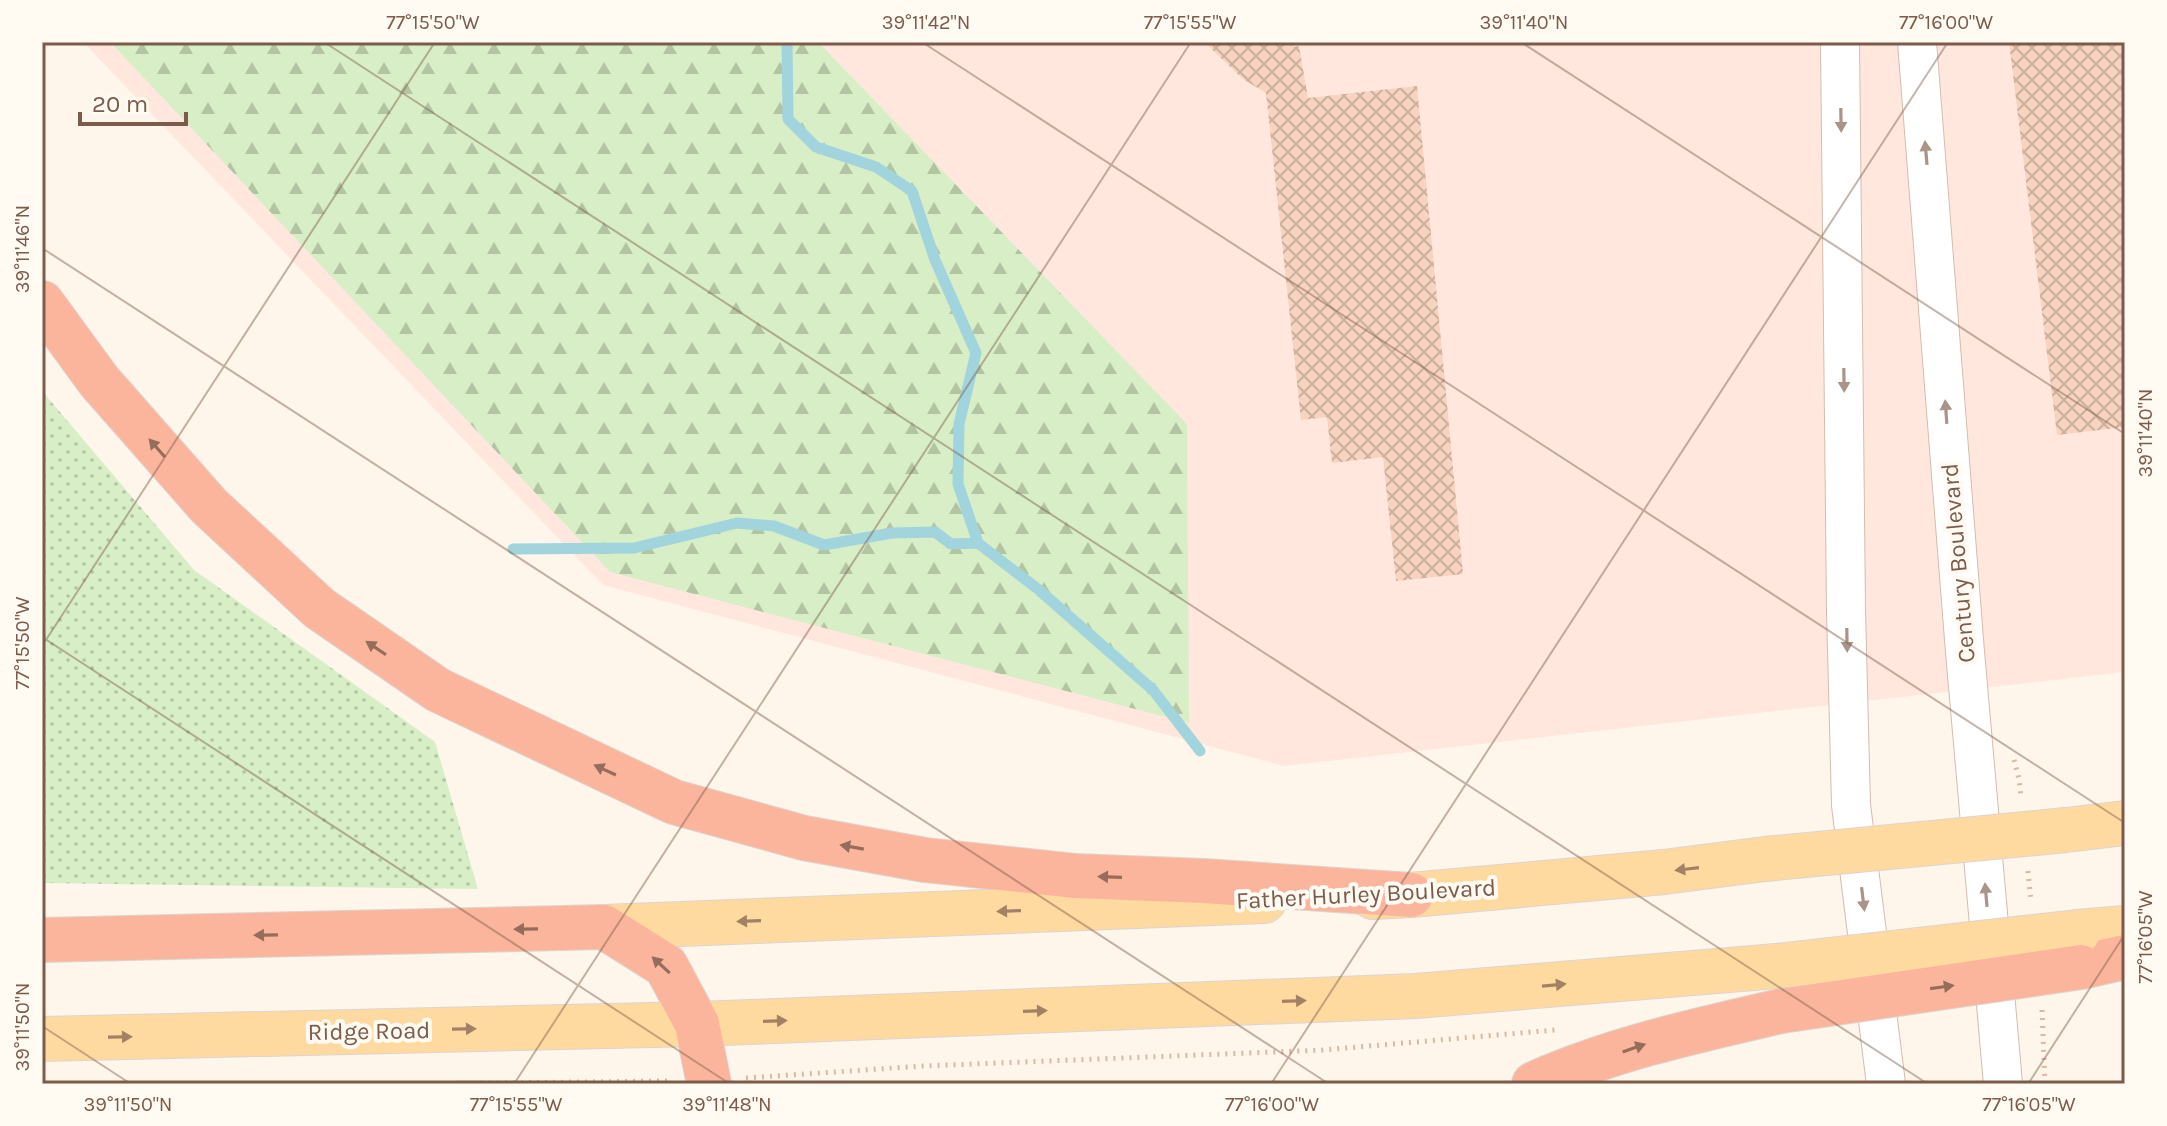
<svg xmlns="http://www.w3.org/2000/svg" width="2167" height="1126" viewBox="0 0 2167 1126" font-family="Karla,sans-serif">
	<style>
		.commercial { fill: #ffe7dd }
		.grass { fill: url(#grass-dots) }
		.forest { fill: url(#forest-firs) }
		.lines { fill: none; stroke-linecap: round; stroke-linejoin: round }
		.stream { stroke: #a1d4dd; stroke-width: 11 }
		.building { fill: url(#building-cross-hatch) }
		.minor-casing { stroke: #d2bdae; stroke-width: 40 }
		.major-casing { stroke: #ddd4d0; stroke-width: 46 }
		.highway-casing { stroke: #ddd4d0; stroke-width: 46 }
		.path { stroke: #dcb7a1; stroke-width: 5; stroke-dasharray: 2 6; stroke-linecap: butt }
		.minor { stroke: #fff; stroke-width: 38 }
		.major { stroke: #ffdaa0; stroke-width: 44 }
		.highway { stroke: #fcb59d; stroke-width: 44 }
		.major-bridge-casing { stroke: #ddd4d0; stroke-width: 46; stroke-linecap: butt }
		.highway-bridge-casing { stroke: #ddd4d0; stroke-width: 46; stroke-linecap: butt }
		.major-bridge { stroke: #ffdaa0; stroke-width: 44 }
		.highway-bridge { stroke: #fcb59d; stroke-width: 44 }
		.oneway { fill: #aa9489 }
		.oneway2 { fill: #966d5b }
		.oneway3 { fill: #a38164 }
		.ticks { fill: none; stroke: #7c5b4a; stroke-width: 2; stroke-opacity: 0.45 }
		.labels { text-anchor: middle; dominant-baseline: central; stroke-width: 8; stroke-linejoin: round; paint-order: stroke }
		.street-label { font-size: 24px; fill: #7c5b4a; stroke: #fffaf2 }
		.neatline { fill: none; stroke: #7c5b4a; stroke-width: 3 }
		.ticks-label { font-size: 20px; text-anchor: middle; fill: #7c5b4a }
	</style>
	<defs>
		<pattern id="grass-dots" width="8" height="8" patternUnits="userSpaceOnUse" patternTransform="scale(2)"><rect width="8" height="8" fill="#d7eec6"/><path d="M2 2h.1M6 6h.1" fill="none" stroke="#b3c4a3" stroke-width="1.8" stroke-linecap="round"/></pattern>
		<pattern id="forest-firs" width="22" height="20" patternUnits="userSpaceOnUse" patternTransform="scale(2)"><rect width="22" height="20" fill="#d7eec6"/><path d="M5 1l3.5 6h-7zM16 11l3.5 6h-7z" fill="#b3c4a3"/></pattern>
		<pattern id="building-cross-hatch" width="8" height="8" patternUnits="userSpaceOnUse" patternTransform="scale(2)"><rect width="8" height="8" fill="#f6d4bf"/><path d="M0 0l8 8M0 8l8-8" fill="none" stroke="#ccaf9d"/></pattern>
	</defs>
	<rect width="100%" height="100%" fill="#fef6ea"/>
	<path class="commercial" d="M83 42H2125V672L1284 766 603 585Z"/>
	<path class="grass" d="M42 391 194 570 435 742 478 889 42 883Z"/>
	<path class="forest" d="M110 42H818L1187 424 1189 723 610 572Z"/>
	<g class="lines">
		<path class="stream" d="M787 42 788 119 816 147 876 167 912 191 935 260 976 353 959 424 958 484 978 543 1039 590 1153 690 1200 751
			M513 549 634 548 737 523 774 526 824 545 892 533 935 532 951 544 978 543"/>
	</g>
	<path class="building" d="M1204 42H1292L1293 47 1299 46 1308 98 1417 86 1463 574 1396 581 1383 457 1332 463 1327 417 1301 420 1266 93 1243 79Z
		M2009 42H2125V427L2057 435Z"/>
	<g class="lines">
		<defs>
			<path id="minor" d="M1840 42 1846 610 1851 805 1886 1084
				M1917 42 1965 652 2003 1084"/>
			<path id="major" d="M2066 830 2125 823
				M1373 897 1411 895 1664 872 1765 859
				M604 927 1264 901
				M2078 932 2125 928
				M42 1039 697 1024 1416 996 1777 966"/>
			<path id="highway" d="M42 303 99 381 209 506 319 608 438 690 674 802 804 838 925 860 1076 876 1204 881 1411 895
				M42 940 604 927 666 966 697 1024 709 1084
				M2081 967 2125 957
				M1534 1084C1611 1049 1699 1030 1781 1011"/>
		</defs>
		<use href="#minor" class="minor-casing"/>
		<use href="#major" class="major-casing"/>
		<use href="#highway" class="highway-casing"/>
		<path class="path" d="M2014 760 2019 779 2021 797
			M2028 871 2031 901
			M2042 1010 2045 1084
			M746 1078 923 1066 1323 1050 1555 1030
			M401 1084 668 1081"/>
		<use href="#minor" class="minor"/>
		<use href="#major" class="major"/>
		<use href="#highway" class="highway"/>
		<defs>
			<path id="major-bridge" d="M1765 859 2066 830
				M1777 966 2078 932"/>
			<path id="highway-bridge" d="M1781 1011 2081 967"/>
		</defs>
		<use href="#major-bridge" class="major-bridge-casing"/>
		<use href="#highway-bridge" class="highway-bridge-casing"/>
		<use href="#major-bridge" class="major-bridge"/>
		<use href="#highway-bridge" class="highway-bridge"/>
	</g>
	<defs><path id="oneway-solid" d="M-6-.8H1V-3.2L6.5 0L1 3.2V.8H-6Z" transform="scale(2)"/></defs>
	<g class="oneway">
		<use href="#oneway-solid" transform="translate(1841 120) rotate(89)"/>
		<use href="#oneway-solid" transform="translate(1926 153) rotate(-95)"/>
		<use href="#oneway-solid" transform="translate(1844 380) rotate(89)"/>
		<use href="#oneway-solid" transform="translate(1946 412) rotate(-94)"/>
		<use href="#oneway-solid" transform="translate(1847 640) rotate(89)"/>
		<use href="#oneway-solid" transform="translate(1986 895) rotate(-95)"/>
		<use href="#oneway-solid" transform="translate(1863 899) rotate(83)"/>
	</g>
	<g class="oneway2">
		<use href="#oneway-solid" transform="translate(157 448) rotate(-131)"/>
		<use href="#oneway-solid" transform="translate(376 648) rotate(-146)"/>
		<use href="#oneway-solid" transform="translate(605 770) rotate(-155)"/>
		<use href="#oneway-solid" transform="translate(852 847) rotate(-170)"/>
		<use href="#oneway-solid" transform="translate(1110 877) rotate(-178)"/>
		<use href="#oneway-solid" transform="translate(526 929) rotate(179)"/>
		<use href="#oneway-solid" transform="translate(266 935) rotate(179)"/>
		<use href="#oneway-solid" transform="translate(661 965) rotate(-137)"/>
		<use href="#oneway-solid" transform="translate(1942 987) rotate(-8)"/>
		<use href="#oneway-solid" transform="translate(1634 1048) rotate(-19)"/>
	</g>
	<g class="oneway3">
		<use href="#oneway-solid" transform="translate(1687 869) rotate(173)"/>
		<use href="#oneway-solid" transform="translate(1009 911) rotate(178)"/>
		<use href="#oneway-solid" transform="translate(749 921) rotate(178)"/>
		<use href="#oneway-solid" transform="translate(1554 985) rotate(-5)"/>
		<use href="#oneway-solid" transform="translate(1294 1001) rotate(-2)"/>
		<use href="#oneway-solid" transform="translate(1035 1011) rotate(-2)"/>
		<use href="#oneway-solid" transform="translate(775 1021) rotate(-2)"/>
		<use href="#oneway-solid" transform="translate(464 1029) rotate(-1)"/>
		<use href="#oneway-solid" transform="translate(120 1037) rotate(-1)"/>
	</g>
	<path class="ticks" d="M324 42 1928 1084M922 42 2125 823M1521 42 2125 434M2120 42 2125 45M42 248 1329 1084M42 637 730 1084M42 646 435 42M42 1026 131 1084M514 1084 1191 42M1271 1084 1948 42M2028 1084 2125 934"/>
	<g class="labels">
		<g class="street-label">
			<text transform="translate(1958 563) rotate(-95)">Century Boulevard</text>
			<text transform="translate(1366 894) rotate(-3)">Father Hurley Boulevard</text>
			<text transform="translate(369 1031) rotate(-1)">Ridge Road</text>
		</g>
	</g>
	<rect width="2167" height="1126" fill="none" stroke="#fffaf2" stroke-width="88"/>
	<path d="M80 112v12h106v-12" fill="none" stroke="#7c5b4a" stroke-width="4"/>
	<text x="92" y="112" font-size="24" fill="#7c5b4a" stroke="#fffaf2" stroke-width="6" paint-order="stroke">20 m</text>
	<rect x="44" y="44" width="2079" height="1038" class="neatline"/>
	<g class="ticks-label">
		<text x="433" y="29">77°15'50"W</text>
		<text x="926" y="29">39°11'42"N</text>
		<text x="1190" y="29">77°15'55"W</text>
		<text x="1524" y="29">39°11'40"N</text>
		<text x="1946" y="29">77°16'00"W</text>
		<text transform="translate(22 249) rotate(-90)" y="7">39°11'46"N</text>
		<text transform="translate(2145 433) rotate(-90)" y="7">39°11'40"N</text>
		<text transform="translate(22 643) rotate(-90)" y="7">77°15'50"W</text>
		<text transform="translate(2145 937) rotate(-90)" y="7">77°16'05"W</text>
		<text transform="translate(22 1027) rotate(-90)" y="7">39°11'50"N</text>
		<text x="128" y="1111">39°11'50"N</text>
		<text x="516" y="1111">77°15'55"W</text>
		<text x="727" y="1111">39°11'48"N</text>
		<text x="1272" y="1111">77°16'00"W</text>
		<text x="2029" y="1111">77°16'05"W</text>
	</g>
</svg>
